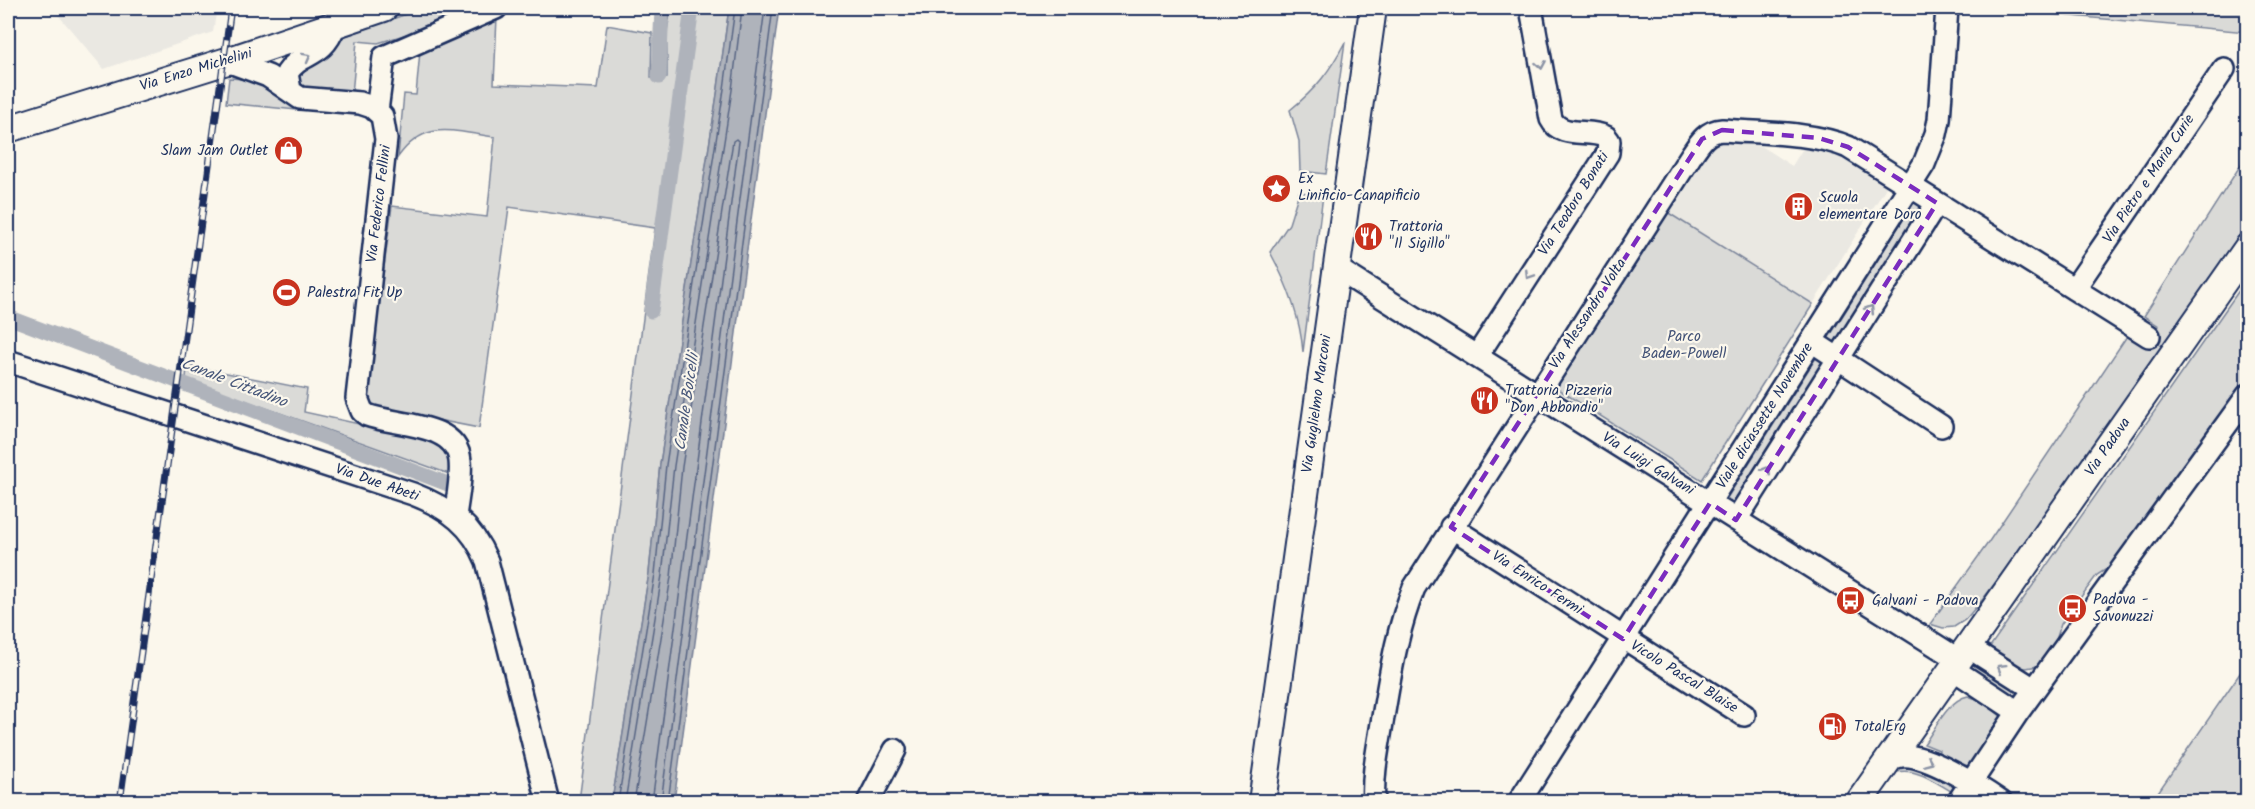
<svg xmlns="http://www.w3.org/2000/svg" width="2255" height="809" viewBox="0 0 2255 809" font-family="Kalam,sans-serif">
	<style>
		.built { fill: #eae8e2 }
		.green { fill: #dadad7; stroke: #7a849a; stroke-width: 1.5 }
		.water { fill: #afb3bb; stroke: #747e96; stroke-width: 1.5 }
		.lines { fill: none; stroke-linecap: round; stroke-linejoin: round }
		.shore { stroke: #566483; stroke-width: 1.5 }
		.canal { stroke: #afb3bb; stroke-width: 15 }
		.minor-casing { stroke: #1b2f5e; stroke-width: 26 }
		.major-casing { stroke: #1b2f5e; stroke-width: 30 }
		.minor { stroke: #fbf7ec; stroke-width: 21 }
		.major { stroke: #fbf7ec; stroke-width: 26 }
		.rail-casing { stroke: #1b2f5e; stroke-width: 7 }
		.rail { stroke: #fbf7ec; stroke-width: 4.5; stroke-dasharray: 14; stroke-linecap: butt }
		.oneway { stroke: #8b93a5 }
		.marked { fill: none; stroke: #7b2cbf; stroke-width: 4.5; stroke-dasharray: 12 8; stroke-linejoin: round }
		.labels { text-anchor: middle; dominant-baseline: central; stroke-width: 4.5; stroke-linejoin: round; paint-order: stroke }
		.street-label { font-size: 15px; fill: #1b2f5e; stroke: #fbf7ec }
		.poi-label { font-size: 15px; fill: #1b2f5e; stroke: #fbf7ec; text-anchor: start }
		.park-label { font-size: 15px; fill: #415176; stroke: #fbf7ec }
		.water-label { font-size: 16px; font-style: italic; fill: #47577a; stroke: #fbf7ec }
	</style>
	<rect width="100%" height="100%" fill="#fbf7ec"/>
	<filter id="ink" filterUnits="userSpaceOnUse"><feTurbulence type="fractalNoise" baseFrequency=".0167" numOctaves="2"/><feDisplacementMap in="SourceGraphic" scale="12" xChannelSelector="R" yChannelSelector="G"/><feConvolveMatrix kernelMatrix="1 2 1 2 8 2 1 2 1" color-interpolation-filters="sRGB"/></filter>
	<g filter="url(#ink)">
		<path class="built" d="M45 8H217L213 32 104 69 59 16Z
			M1719 139 1751 140 1792 166 1807 142 1826 144 1890 181 1813 304 1667 212 1708 148Z"/>
		<path class="green" d="M423 8H471L417 31 378 43 357 41 352 94 303 88C299 83 297 79 299 72L340 38Z
			M671 8H729L718 88 660 464 649 573 612 801H579L655 228 509 207 479 428 376 408 370 401 368 390 392 206 487 217 495 137C453 132 426 118 398 157L404 94 416 95 420 51 497 17 494 84 598 88 607 25 652 33 651 78H667V31Z
			M1984 8H2247V32Z
			M1345 42 1326 174 1300 171 1299 141 1290 110C1316 89 1330 71 1345 42Z
			M229 78C255 78 278 93 297 110L226 103Z
			M2247 155V224L2055 503 1983 599 1965 620 1954 627 1943 628 1930 624 1988 543 2131 330 2148 343 2159 326 2144 316Z
			M1299 192 1323 195 1303 352C1300 316 1287 283 1270 252L1289 224Z
			M1918 196 1928 203 1836 348 1826 342Z
			M1667 212 1813 304 1702 480 1556 388Z
			M2247 279V389L2124 558 2097 575 2061 624 2051 657 2038 666 2026 668 2015 666 1989 648Z
			M1819 353 1827 359 1736 504 1727 498Z
			M187 365 307 389 304 412 428 439C448 446 452 454 449 474L186 379Z
			M1975 659 2020 689 2013 700 1968 670Z
			M2247 663V801H2152Z
			M1968 696 1982 701 2008 722 1976 769 1938 755 1939 750 1924 744C1936 728 1948 700 1968 696Z
			M1903 764 1965 784 1957 795C1940 785 1917 767 1897 772Z"/>
		<path class="water" d="M729 8H779L674 801H612L649 573 660 464 718 88Z"/>
		<g class="lines">
			<path class="shore" d="M618 802 655 574 666 465 724 89 735 8
				M625 802 662 575 674 466 732 90 742 8
				M634 802 671 577 682 467 733 141 736 139 739 142 652 802
				M661 802 765 8
				M668 802 773 8"/>
			<path class="canal" d="M659 77 662 8
				M651 311 692 8
				M8 317 448 484"/>
			<defs>
				<path id="minor" d="M227 61 268 76 300 98 360 103 372 107 382 116 386 139 357 398 362 411 367 415C396 426 457 422 460 461 462 479 457 499 455 517
					M290 90 287 73C302 50 322 60 335 25
					M377 111 384 57 496 8
					M1336 268 1959 660
					M2074 289 2224 69
					M1813 342 1941 426
					M1477 356 1608 153 1609 141 1606 137C1589 128 1561 139 1551 119L1531 8
					M8 361 413 494C449 508 472 525 487 561L548 802
					M1736 520 1937 203
					M1451 527 1744 715
					M1968 647 2034 689
					M1953 669 2018 712
					M1885 765C1888 762 1893 758 1897 757 1921 749 1981 788 2001 802
					M868 802 895 750
					M1374 802C1372 775 1378 749 1382 723 1390 677 1396 632 1414 588L1692 154C1700 142 1707 131 1722 130 1760 133 1814 132 1848 147L2149 336
					M1519 802 1924 164 1936 134 1939 120 1947 8
					M1958 802 2018 712 2248 395"/>
				<path id="major" d="M8 129 227 61 384 8
					M1262 802 1373 8
					M1859 802 2248 247"/>
			</defs>
			<use href="#minor" class="minor-casing"/>
			<use href="#major" class="major-casing"/>
			<use href="#minor" class="minor"/>
			<use href="#major" class="major"/>
			<defs>
				<path id="rail" d="M120 802 231 8"/>
			</defs>
			<use href="#rail" class="rail-casing"/>
			<use href="#rail" class="rail"/>
		</g>
		<defs><path id="oneway-chevron" d="M-2-3.5L2.5 0L-2 3.5" fill="none" stroke-width="1.6" stroke-linecap="round" stroke-linejoin="round" transform="scale(1.5)"/></defs>
		<g class="oneway">
			<use href="#oneway-chevron" transform="translate(307 57) rotate(-29)"/>
			<use href="#oneway-chevron" transform="translate(1541 65) rotate(80)"/>
			<use href="#oneway-chevron" transform="translate(1529 275) rotate(123)"/>
			<use href="#oneway-chevron" transform="translate(1870 309) rotate(-58)"/>
			<use href="#oneway-chevron" transform="translate(1767 470) rotate(-58)"/>
			<use href="#oneway-chevron" transform="translate(2001 668) rotate(-148)"/>
			<use href="#oneway-chevron" transform="translate(1929 762) rotate(23)"/>
		</g>
	</g>
	<path class="marked" d="M1722 130 1819 138 1848 147 1937 203 1736 520 1710 503 1623 639 1451 527 1702 139Z"/>
	<defs>
		<symbol id="shop-disc" viewBox="-11 -11 22 22"><circle r="9.5" fill="#c8321e" stroke="#fbf7ec"/><path d="M-5-2.5h2.3a2.7 3.5 0 0 1 5.4 0H5L5.5 6h-11ZM-1.5-2.5h3a1.5 2.3 0 0 0-3 0Z" fill="#fff"/></symbol>
		<symbol id="sight-disc" viewBox="-11 -11 22 22"><circle r="9.5" fill="#c8321e" stroke="#fbf7ec"/><path d="M0-6L1.8-2.2L6-1.7L2.9 1.2L3.7 5.4L0 3.3L-3.7 5.4L-2.9 1.2L-6-1.7L-1.8-2.2Z" fill="#fff"/></symbol>
		<symbol id="building-disc" viewBox="-11 -11 22 22"><circle r="9.5" fill="#c8321e" stroke="#fbf7ec"/><path d="M-4-6H4V6H1V3H-1V6H-4ZM-2.5-4.3h1.7v1.8h-1.7ZM.8-4.3h1.7v1.8H.8ZM-2.5-1h1.7V.8h-1.7ZM.8-1h1.7V.8H.8Z" fill="#fff"/></symbol>
		<symbol id="restaurant-disc" viewBox="-11 -11 22 22"><circle r="9.5" fill="#c8321e" stroke="#fbf7ec"/><path d="M-5-6h1v4h1v-4h1v4h1v-4h1v5L-1.5 .5V6h-2V.5L-5-1ZM5-6V6H3V1.5H1.5Q1.5-4 5-6Z" fill="#fff"/></symbol>
		<symbol id="stadium-disc" viewBox="-11 -11 22 22"><circle r="9.5" fill="#c8321e" stroke="#fbf7ec"/><path d="M0-5a6.5 5 0 1 0 0 10a6.5 5 0 1 0 0-10ZM-3.5-1.8h7v3.6h-7Z" fill="#fff"/></symbol>
		<symbol id="bus-disc" viewBox="-11 -11 22 22"><circle r="9.5" fill="#c8321e" stroke="#fbf7ec"/><path d="M-5-6H5V4H4V6H2V4H-2V6H-4V4H-5ZM-3.5-4V0h7V-4ZM-3.5 1.2v1.5H-2V1.2ZM2 1.2v1.5H3.5V1.2Z" fill="#fff"/></symbol>
		<symbol id="fuel-disc" viewBox="-11 -11 22 22"><circle r="9.5" fill="#c8321e" stroke="#fbf7ec"/><path d="M-5.5-6h7V0h2V4h1.3V-2.5L3-4.5l.8-.8L6-3V5H2.5V1h-1V6h-7ZM-4.2-4.7v3.2H.2V-4.7Z" fill="#fff"/></symbol>
	</defs>
	<g fill-rule="evenodd">
		<use href="#shop-disc" x="272" y="134" width="33" height="33"/>
		<use href="#sight-disc" x="1260" y="172" width="33" height="33"/>
		<use href="#building-disc" x="1782" y="190" width="33" height="33"/>
		<use href="#restaurant-disc" x="1352" y="220" width="33" height="33"/>
		<use href="#stadium-disc" x="270" y="276" width="33" height="33"/>
		<use href="#restaurant-disc" x="1468" y="384" width="33" height="33"/>
		<use href="#bus-disc" x="1834" y="584" width="33" height="33"/>
		<use href="#bus-disc" x="2056" y="592" width="33" height="33"/>
		<use href="#fuel-disc" x="1816" y="710" width="33" height="33"/>
	</g>
	<g class="labels">
		<g class="street-label">
			<text transform="translate(196 70) rotate(-17)">Via Enzo Michelini</text>
			<text transform="translate(2149 179) rotate(-56)">Via Pietro e Maria Curie</text>
			<text transform="translate(379 204) rotate(-83)">Via Federico Fellini</text>
			<text transform="translate(1574 204) rotate(-58)">Via Teodoro Bonati</text>
			<text transform="translate(1588 314) rotate(-57)">Via Alessandro Volta</text>
			<text transform="translate(1317 404) rotate(-82)">Via Guglielmo Marconi</text>
			<text transform="translate(1765 416) rotate(-58)">Viale diciassette Novembre</text>
			<text transform="translate(2108 447) rotate(-55)">Via Padova</text>
			<text transform="translate(1648 464) rotate(32)">Via Luigi Galvani</text>
			<text transform="translate(377 483) rotate(19)">Via Due Abeti</text>
			<text transform="translate(1537 583) rotate(33)">Via Enrico Fermi</text>
			<text transform="translate(1684 677) rotate(32)">Vicolo Pascal Blaise</text>
		</g>
		<g class="poi-label">
			<text x="268" y="151" text-anchor="end">Slam Jam Outlet</text>
			<text x="1298" y="179">Ex<tspan x="1298" dy="17">Linificio-Canapificio</tspan></text>
			<text x="1819" y="198">Scuola<tspan x="1819" dy="17">elementare Doro</tspan></text>
			<text x="1389" y="227">Trattoria<tspan x="1389" dy="17">"Il Sigillo"</tspan></text>
			<text x="307" y="293">Palestra Fit Up</text>
			<text x="1505" y="391">Trattoria Pizzeria<tspan x="1505" dy="17">"Don Abbondio"</tspan></text>
			<text x="2093" y="600">Padova -<tspan x="2093" dy="17">Savonuzzi</tspan></text>
			<text x="1872" y="601">Galvani - Padova</text>
			<text x="1854" y="727">TotalErg</text>
		</g>
		<g class="park-label">
			<text x="1684" y="337">Parco<tspan x="1684" dy="17">Baden-Powell</tspan></text>
		</g>
		<g class="water-label">
			<text transform="translate(234 383) rotate(21)">Canale Cittadino</text>
			<text transform="translate(687 402) rotate(-82)">Canale Boicelli</text>
		</g>
	</g>
	<rect width="2255" height="809" fill="none" stroke="#fbf7ec" stroke-width="30"/>
	<rect x="15" y="15" width="2225" height="779" fill="none" stroke="#1b2f5e" stroke-width="2" filter="url(#ink)"/>
</svg>
